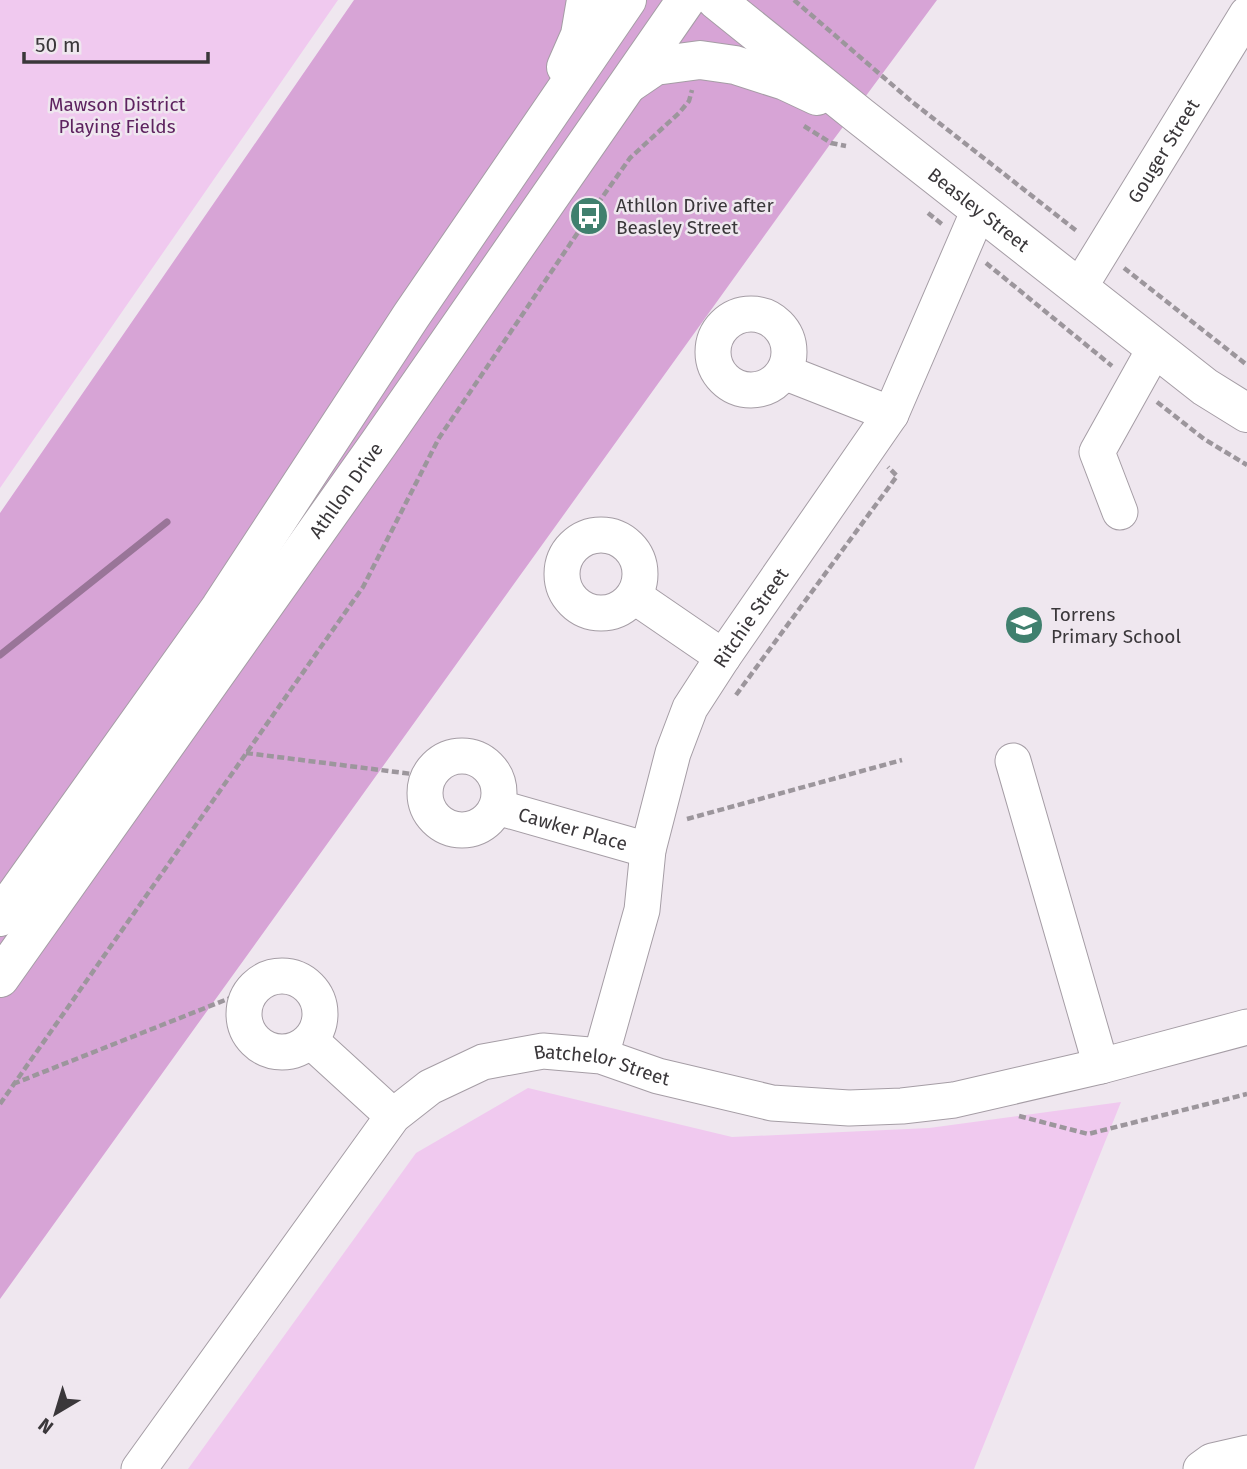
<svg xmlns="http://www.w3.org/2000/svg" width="1247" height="1469" viewBox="0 0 1247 1469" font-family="'Fira Sans',sans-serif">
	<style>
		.green { fill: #f0c9ef }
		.forest { fill: #d7a4d6 }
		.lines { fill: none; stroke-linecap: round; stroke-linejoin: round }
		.stream { stroke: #997598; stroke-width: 7 }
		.minor-casing { stroke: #a59da5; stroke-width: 37 }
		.major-casing { stroke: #a59da5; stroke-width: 40 }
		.path { stroke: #9c969c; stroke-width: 4.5; stroke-dasharray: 7 3.5; stroke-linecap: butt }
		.minor { stroke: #fff; stroke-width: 35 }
		.major { stroke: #fff; stroke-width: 38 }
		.labels { text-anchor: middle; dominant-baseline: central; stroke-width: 5; stroke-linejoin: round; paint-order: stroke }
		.park-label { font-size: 19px; fill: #5e2360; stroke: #efe7ef }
		.street-label { font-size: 19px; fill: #3a373a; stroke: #efe7ef }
		.poi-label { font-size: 19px; fill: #3a373a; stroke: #efe7ef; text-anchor: start }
	</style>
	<rect width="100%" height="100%" fill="#efe7ef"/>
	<path class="green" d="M0 0H338L0 488Z
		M528 1088 732 1137 929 1128 1121 1102 974 1469H188L416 1153Z"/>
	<path class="forest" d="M354 0H937L831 143 0 1299V513Z"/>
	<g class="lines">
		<path class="stream" d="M0 655 167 522"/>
		<defs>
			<g id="minor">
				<path id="s1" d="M1079 288 1247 14"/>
				<circle cx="751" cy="352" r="38"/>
				<path d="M784 372 891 414"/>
				<path d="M1120 512 1097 452 1155 348"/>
				<circle cx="601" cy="574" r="39"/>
				<path d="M634 596 723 657"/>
				<circle cx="462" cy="793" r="37"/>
				<path d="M1013 761 1101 1066"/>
				<path id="s2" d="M497 807 648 850"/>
				<circle cx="282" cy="1014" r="38"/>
				<path d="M311 1041 393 1116"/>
				<path id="s3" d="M601 1056 642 910 648 850 673 753 690 708 723 657 891 414 979 210"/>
				<path id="s4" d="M139 1469 393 1116 430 1087 483 1062 543 1051 601 1056 658 1076 772 1103 849 1108 902 1106 954 1100 1101 1066 1247 1027"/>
				<path d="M1201 1469 1212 1461 1247 1453"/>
			</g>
			<g id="major">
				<path id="s5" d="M716 0 860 116 1205 387 1247 413"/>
				<path d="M566 67 580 35 586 0"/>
				<path d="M630 83 655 66 700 60 735 65 785 81 817 96"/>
				<path d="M0 917 220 608 411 316 627 0"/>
				<path id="s6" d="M0 978 379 443 686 0"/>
			</g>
		</defs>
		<use href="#minor" class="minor-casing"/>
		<use href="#major" class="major-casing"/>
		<path class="path" d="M794 0 911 101 1078 232
			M804 126 831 143 846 146
			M928 213 943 225
			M986 263 1112 366
			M1124 268 1247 365
			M1157 402 1204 439 1247 465
			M736 695 897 476 888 467
			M246 753 428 776
			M687 819 902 760
			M13 1084 253 989
			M0 1104 363 587 439 438 589 216 630 158 679 113 689 101 692 90
			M1019 1116 1088 1134 1247 1094"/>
		<use href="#minor" class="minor"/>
		<use href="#major" class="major"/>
	</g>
	<defs>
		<symbol id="bus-disc" viewBox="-11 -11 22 22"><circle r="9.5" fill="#40806e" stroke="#efe7ef"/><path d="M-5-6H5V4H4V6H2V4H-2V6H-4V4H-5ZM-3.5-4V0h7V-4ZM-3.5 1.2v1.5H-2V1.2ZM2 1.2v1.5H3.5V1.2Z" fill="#fff"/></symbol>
		<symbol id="school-disc" viewBox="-11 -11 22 22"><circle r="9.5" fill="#40806e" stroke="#efe7ef"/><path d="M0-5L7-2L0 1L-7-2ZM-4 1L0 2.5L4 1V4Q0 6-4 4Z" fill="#fff"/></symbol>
	</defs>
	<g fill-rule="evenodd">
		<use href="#bus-disc" x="567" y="194" width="44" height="44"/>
		<use href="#school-disc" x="1002" y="603" width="44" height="44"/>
	</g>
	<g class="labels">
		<g class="park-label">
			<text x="117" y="104">Mawson District<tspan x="117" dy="22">Playing Fields</tspan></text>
		</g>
		<g class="street-label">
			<text stroke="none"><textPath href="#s1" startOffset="161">Gouger Street</textPath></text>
			<text stroke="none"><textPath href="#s5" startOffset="336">Beasley Street</textPath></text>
			<text stroke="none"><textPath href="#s6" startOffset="598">Athllon Drive</textPath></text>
			<text stroke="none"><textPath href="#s3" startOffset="469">Ritchie Street</textPath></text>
			<text stroke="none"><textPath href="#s2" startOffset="79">Cawker Place</textPath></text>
			<text stroke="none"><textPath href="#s4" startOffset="662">Batchelor Street</textPath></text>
		</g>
		<g class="poi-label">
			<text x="616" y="205">Athllon Drive after<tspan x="616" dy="22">Beasley Street</tspan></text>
			<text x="1051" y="614">Torrens<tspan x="1051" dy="22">Primary School</tspan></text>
		</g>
	</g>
	<g transform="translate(56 1413) rotate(218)" stroke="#efe7ef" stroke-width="5" paint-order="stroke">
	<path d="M0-5L12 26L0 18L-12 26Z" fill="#3a373a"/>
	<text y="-10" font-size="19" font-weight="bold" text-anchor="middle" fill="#3a373a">N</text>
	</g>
	<path d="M24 52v10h184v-10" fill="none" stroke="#3a373a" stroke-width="3.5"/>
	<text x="35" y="52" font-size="21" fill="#3a373a" stroke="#efe7ef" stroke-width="5" paint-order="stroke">50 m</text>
</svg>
